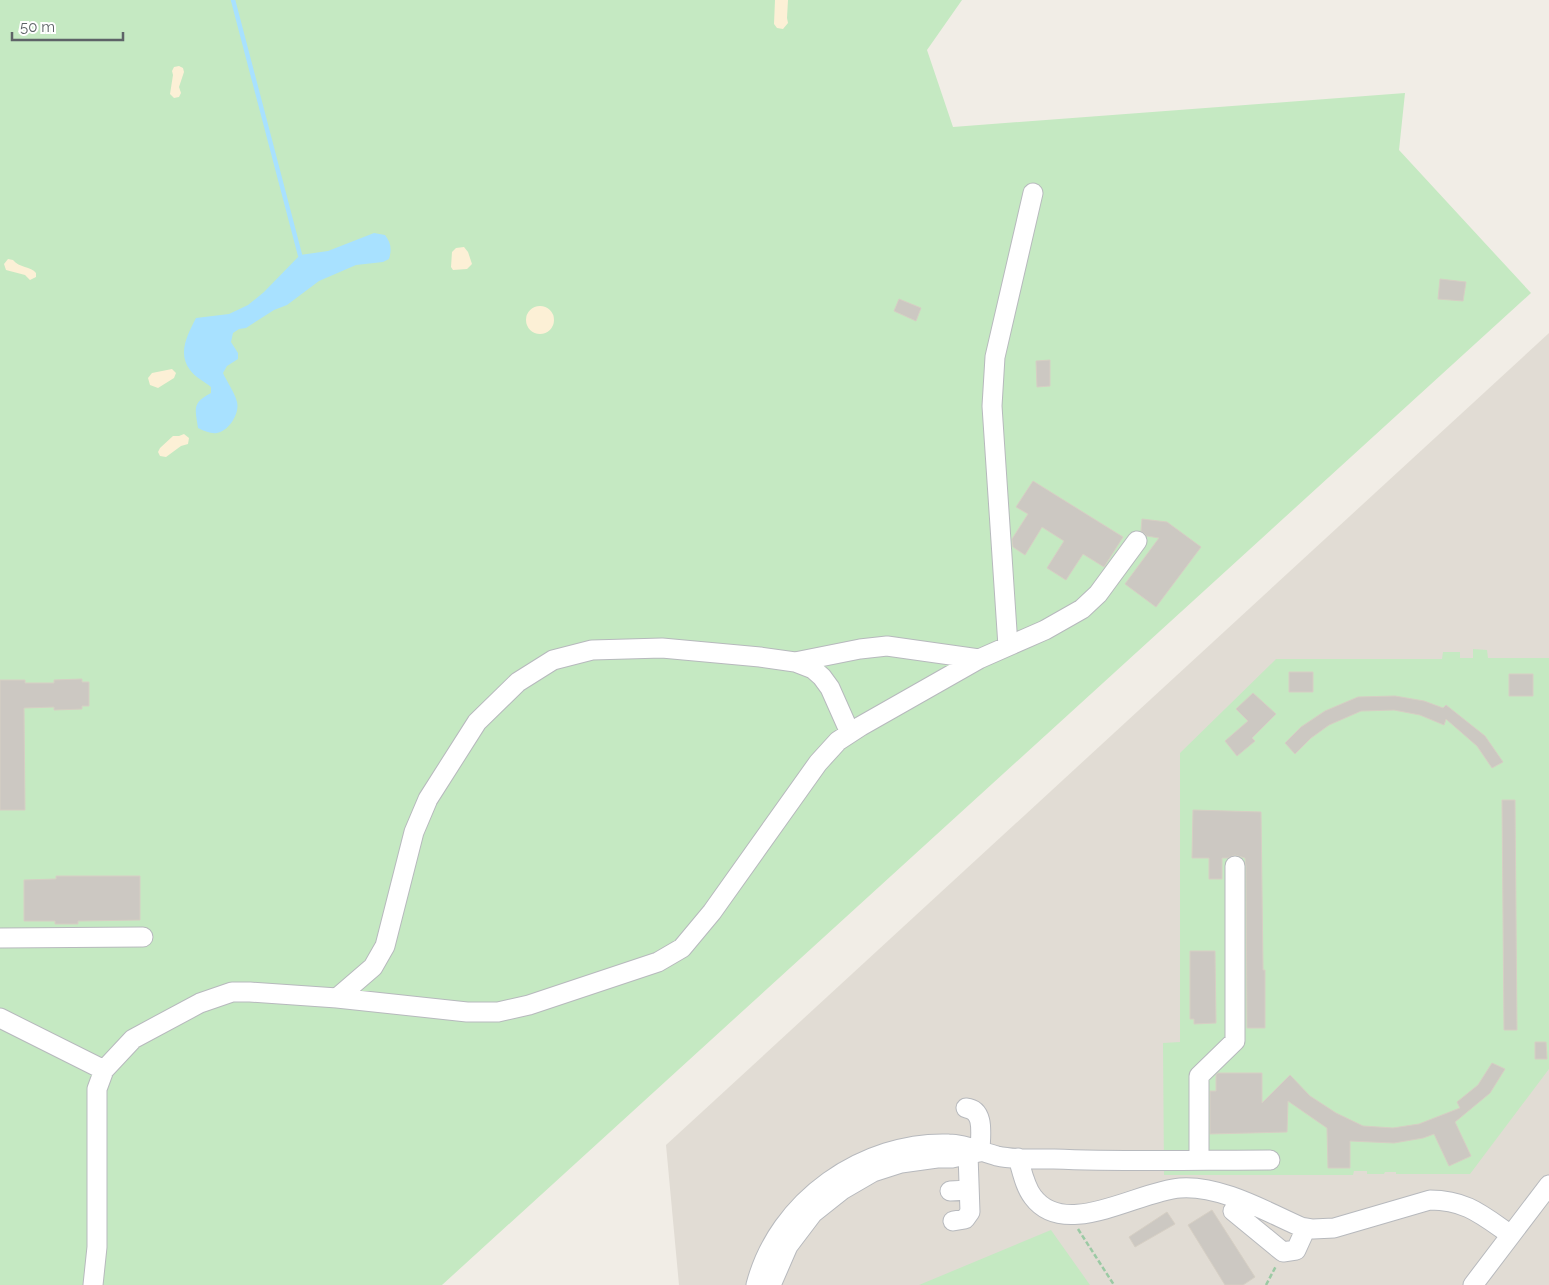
<svg xmlns="http://www.w3.org/2000/svg" width="1549" height="1285" viewBox="0 0 1549 1285" font-family="Raleway,sans-serif">
	<style>
		.education { fill: #e1dcd4 }
		.green { fill: #c5e9c2 }
		.sand { fill: #fcf0d6 }
		.water { fill: #a8e1ff }
		.lines { fill: none; stroke-linecap: round; stroke-linejoin: round }
		.stream { stroke: #a8e1ff; stroke-width: 4.5 }
		.building { fill: #ccc8c2; stroke: #d6cfc4 }
		.minor-casing { stroke: #b7b9bd; stroke-width: 21 }
		.path { stroke: #9bcaa4; stroke-width: 2.5; stroke-dasharray: 5 2.5; stroke-linecap: butt }
		.minor { stroke: #fff; stroke-width: 19 }
	</style>
	<rect width="100%" height="100%" fill="#f1ede6"/>
	<path class="education" d="M1549 333V1285H679L666 1145Z"/>
	<path class="green" d="M0 0H962L927 50 953 127 1405 93 1399 150 1531 293 442 1285H0Z
		M1473 649 1487 650 1488 658H1549V1069L1470 1174H1396V1172H1385L1384 1174H1367V1171H1354L1353 1175H1164L1163 1043 1180 1042V753L1276 659H1442L1443 652H1460V658H1473Z
		M1051 1230 1090 1285H919Z"/>
	<path class="sand" d="M775 0H788L787 18 788 23 783 29 777 28 774 24Z
		M179 66 183 68 184 72 179 87 181 93 179 97 174 98 170 94 173 75 172 71 174 67Z
		M464 247 468 252 472 264 467 269 453 270 451 267 452 252 456 248Z
		M8 259 13 260C19 268 31 266 36 273V277L30 280 25 275 6 270 4 264Z
		M526 320a14 14 0 1 1 28 0a14 14 0 1 1-28 0Z
		M172 369 176 373 174 378 158 388 150 385 148 378 152 373Z
		M184 434 189 438 188 444 181 446 166 457 160 456 158 452 160 448 173 436H179Z"/>
	<path class="water" d="M374 233 385 235C391 243 392 249 389 259L383 262 356 265 319 281 287 305 274 310 246 328 239 329 233 333 231 342 238 353V359L227 366 223 373C227 382 235 393 237 402 240 413 229 431 217 433 211 434 204 431 198 428 195 408 192 403 211 393V387C205 382 195 377 190 370 177 353 188 334 196 318L229 314 248 305 264 292 300 255 328 251Z"/>
	<g class="lines">
		<path class="stream" d="M233 0 300 255"/>
	</g>
	<path class="building" d="M1440 279 1466 282 1463 301 1438 299Z
		M899 299 921 308 916 321 894 311Z
		M1050 360V386L1037 387 1036 361Z
		M1033 481 1123 537 1104 567 1083 554 1066 580 1047 568 1064 541 1042 527 1025 555 1013 547 1012 539 1028 514 1016 507Z
		M1142 519 1167 522 1201 547 1156 607 1125 584 1159 538 1147 536 1141 531Z
		M1289 672H1313V692H1289Z
		M1509 674H1533V696H1509Z
		M82 679V682H89V706H82V709L54 710V707L24 708 25 810H0V680H25V683H54V680Z
		M1253 693 1276 714 1252 738 1255 741 1237 756 1225 741 1248 721 1236 709Z
		M1395 696 1424 701 1443 708 1446 705 1485 736 1503 762 1492 768 1477 746 1446 719 1444 725 1420 715 1394 710 1361 711 1329 725 1311 738 1295 754 1285 743 1301 727 1325 711 1358 697Z
		M1502 800H1515L1517 1030H1504Z
		M1193 810 1261 812 1263 970H1265V1028H1247L1246 866 1245 858 1235 855 1227 858H1222V879H1209V858H1192Z
		M56 876H140V920L78 921V924H55V921H24V880L56 879Z
		M1190 951H1215L1216 1023 1194 1024V1019H1190Z
		M1535 1042H1546L1547 1059H1535Z
		M1492 1063 1505 1069 1490 1093 1455 1122 1471 1156 1449 1166 1434 1134 1423 1138 1394 1143 1350 1141V1168H1328L1327 1128 1288 1101 1287 1132 1210 1134V1091H1216V1075L1218 1073H1262V1103L1290 1075 1310 1096 1336 1113 1363 1126 1393 1128 1419 1124 1460 1108 1457 1102 1478 1085Z
		M1212 1210 1255 1277 1243 1285H1225L1188 1225Z
		M1167 1212 1175 1224 1135 1247 1129 1237Z"/>
	<g class="lines">
		<defs>
			<path id="minor" d="M1008 646 992 406 995 357 1033 193
				M795 662 860 649 887 646 979 659
				M0 938 143 937
				M337 998 373 967 385 946 414 832 428 799 477 722 518 682 553 660 592 650 662 648 760 657 795 662 813 669 822 677 830 688 850 733
				M0 1018 104 1070
				M966 1108C986 1110 980 1137 980 1152
				M1018 1158C1022 1171 1025 1187 1033 1197 1065 1240 1138 1191 1180 1188 1220 1185 1265 1211 1301 1227L1313 1229 1334 1228 1430 1200C1466 1200 1482 1215 1511 1235
				M1199 1160V1076L1235 1041V866
				M950 1191 969 1190
				M1233 1211 1283 1252 1296 1250 1306 1228
				M953 1221 965 1219 970 1212 968 1154
				M93 1285 97 1247V1089L104 1070 133 1039 200 1003 232 992H250L337 998 467 1012H498L529 1005 658 962 682 948 712 912 818 763 838 741 861 726 979 659 1045 630 1082 609 1098 594 1137 541
				M756 1285C778 1200 864 1141 949 1144 965 1144 982 1152 997 1156 1015 1160 1035 1159 1054 1159 1126 1162 1198 1160 1270 1160
				M771 1285 788 1246 813 1213 842 1190 873 1172 901 1163 937 1158H952L979 1152
				M1473 1285 1549 1185"/>
		</defs>
		<use href="#minor" class="minor-casing"/>
		<path class="path" d="M1078 1229 1114 1285
			M1266 1285 1276 1266"/>
		<use href="#minor" class="minor"/>
	</g>
	<path d="M12 32v8h111v-8" fill="none" stroke="#5e6367" stroke-width="2.5"/>
	<text x="20" y="32" font-size="15" fill="#5e6367" stroke="#ffffff" stroke-width="4" paint-order="stroke">50 m</text>
</svg>
